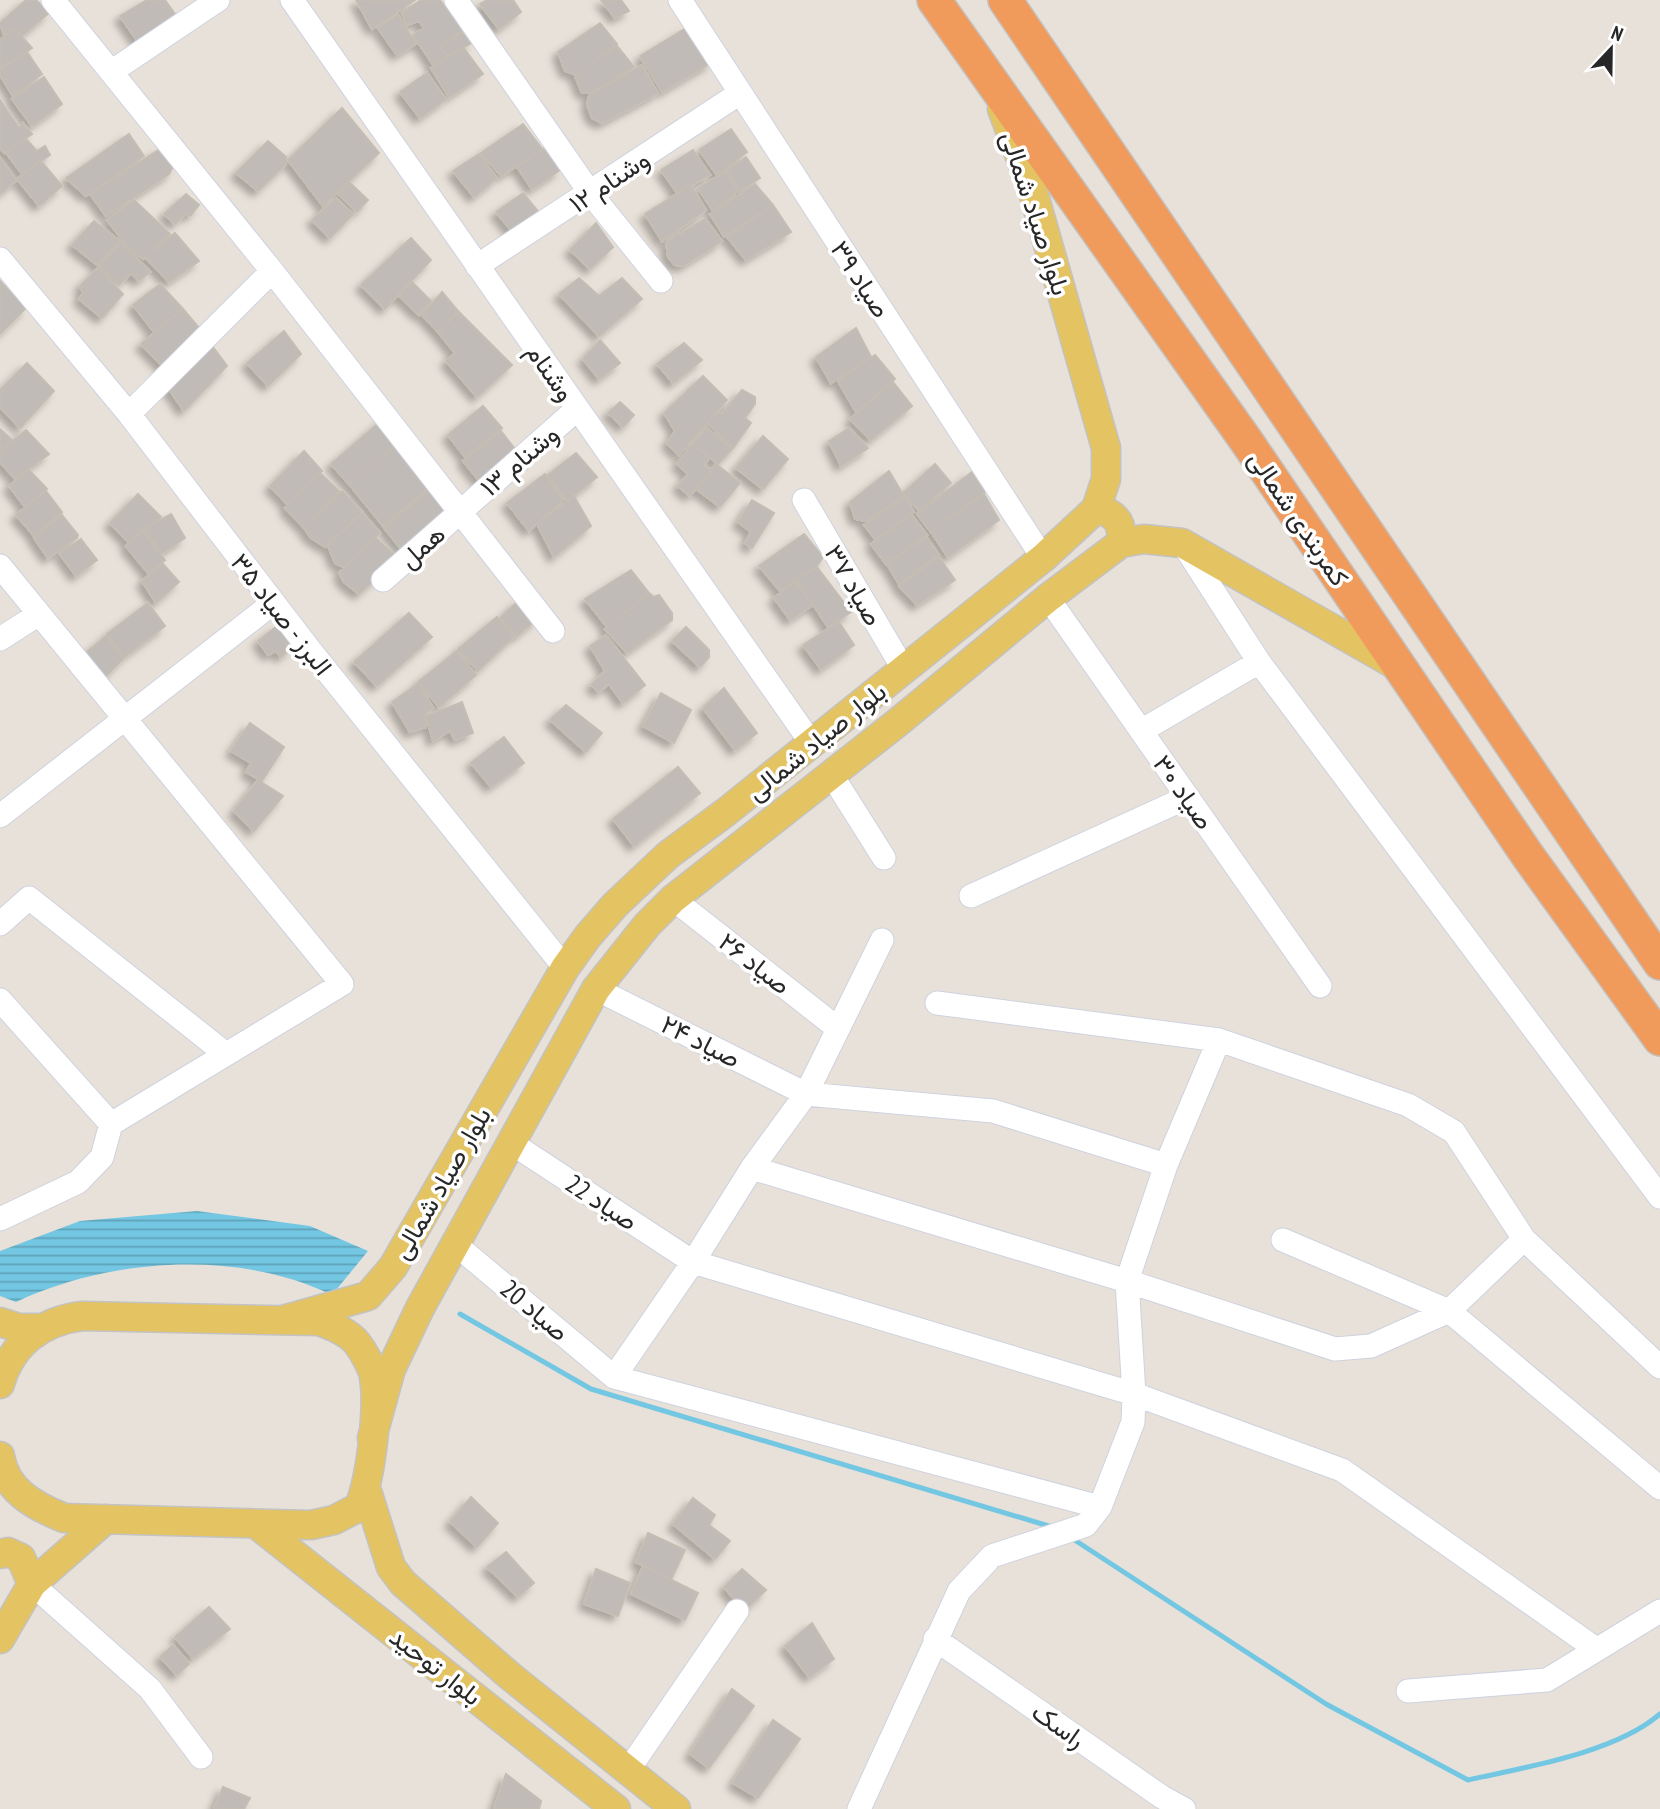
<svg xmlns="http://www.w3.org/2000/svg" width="1660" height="1809" viewBox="0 0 1660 1809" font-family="'PT Sans Narrow',Vazirmatn,sans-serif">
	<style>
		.water { fill: url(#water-rules) }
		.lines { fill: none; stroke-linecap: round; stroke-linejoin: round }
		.stream { stroke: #73c7e3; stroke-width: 5 }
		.building { fill: #c0bbb6; stroke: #c3bdb3; stroke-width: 2; filter: url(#shadow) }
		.minor-casing { stroke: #ced2df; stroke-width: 25 }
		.major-casing { stroke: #c3c3c3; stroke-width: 31 }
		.highway-casing { stroke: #c3c3c3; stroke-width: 36 }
		.minor { stroke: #fff; stroke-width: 23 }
		.major { stroke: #e4c362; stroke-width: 28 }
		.highway { stroke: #f09a5c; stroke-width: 33 }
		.labels { text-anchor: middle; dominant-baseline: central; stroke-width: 7; stroke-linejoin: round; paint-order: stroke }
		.street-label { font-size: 26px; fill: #272727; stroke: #fff }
	</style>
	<defs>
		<pattern id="water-rules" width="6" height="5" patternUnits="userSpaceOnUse" patternTransform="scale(1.75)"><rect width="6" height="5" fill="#73c7e3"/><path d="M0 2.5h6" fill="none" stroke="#5ea2b8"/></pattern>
		<filter id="shadow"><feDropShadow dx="-5.5" dy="5.5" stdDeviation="3.5" flood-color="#0004"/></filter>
	</defs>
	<rect width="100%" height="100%" fill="#e8e1d9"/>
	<path class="water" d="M197 1211 310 1226 368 1251 332 1295C238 1249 109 1258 16 1302L0 1296V1251L80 1221Z"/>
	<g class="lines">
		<path class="stream" d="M460 1314 591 1389 1052 1527
			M1070 1537 1326 1704 1468 1780C1526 1767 1615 1753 1660 1714"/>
	</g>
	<path class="building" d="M26 0H36L49 13 22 36 15 29 4 35 0 23Z
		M147 0H165L177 17 138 42 120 16Z
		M356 0H415L372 29Z
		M421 0H440L462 30 440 48 447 56 434 66 413 35 424 28 419 21 407 25 402 13Z
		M487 0H513L521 12 499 29 480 4Z
		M601 0H621L629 11 615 18Z
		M398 15 416 44 397 55 378 28Z
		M600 23 617 44 577 75 565 71 558 52Z
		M686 28 711 63 662 92 640 56Z
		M15 29 32 48 0 68V40Z
		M462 32 472 43 447 56 440 48Z
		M617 46 634 67 591 93H582L575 76Z
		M463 47 483 74 449 97 431 68Z
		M27 52 42 74 13 96 0 75V70Z
		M642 65 658 93 602 123 592 118 587 105 589 96Z
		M427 73 446 99 420 118 400 92Z
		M44 77 62 104 32 126 12 99Z
		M0 100 19 128 23 123 32 134 4 153 0 148Z
		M342 108 379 153 323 206 288 160Z
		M523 124 543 150 501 176 481 153Z
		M731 129 747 152 717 175 699 150Z
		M129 134 144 156 86 196 66 178Z
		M26 139 37 151 45 146 50 155 22 174 6 153Z
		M268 141 286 157V164L258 191 236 173Z
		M545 148 560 170 532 189 517 167Z
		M160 149 174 164 169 174 106 216 90 194Z
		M693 150 710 175 677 193 661 170Z
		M479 154 497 178 474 197 453 171Z
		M746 157 760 178 740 191 726 171Z
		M0 158 16 180 0 194Z
		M40 160 62 186 39 206 17 179Z
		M725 172 738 191 713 211 698 188Z
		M349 182 368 200 357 212 338 194Z
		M755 184 773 205 724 236 710 214Z
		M691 185 706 210 662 241 645 214Z
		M523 193 541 215 515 235 496 212Z
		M186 194 199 205 190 216 186 213 175 224 164 214Z
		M336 198 353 214 330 238 312 220Z
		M134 200 170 234 143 259 130 250 107 220Z
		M773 205 791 232 746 260 727 237Z
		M705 219 722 241 683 266 675 265 668 257 666 242Z
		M94 221 120 241 97 265 72 245Z
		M596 223 613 247 590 269 570 250Z
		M175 233 199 261 169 282 145 257Z
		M411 238 431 260 385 309 361 285Z
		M121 243 150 272 139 281 131 273 119 285 99 265Z
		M98 268 123 294 102 318 79 299 83 293 80 286Z
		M579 278 599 296 622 278 642 299 599 336 559 294Z
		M0 281 26 308 0 334Z
		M412 282 431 301 419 315 399 296Z
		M160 284 183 309 154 332 133 305Z
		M442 292 458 311 438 332 422 315Z
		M183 309 205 335 168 372 141 344Z
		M459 312 512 365 477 397 446 361 455 353 438 332Z
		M856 328 871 357 831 383 816 357Z
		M284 331 301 354 268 386 247 363Z
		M600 340 620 363 599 379 583 359Z
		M684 343 702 360 673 383 657 364Z
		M213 347 227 366 184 411 168 388Z
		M875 355 895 379 856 412 838 381Z
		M27 363 54 391 20 428 0 407V390Z
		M703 376 727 400 679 455 667 443 675 431 664 413Z
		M893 382 912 406 871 440 850 419Z
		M742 390 755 397V404L745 418 751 423 733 448 707 423 717 412 722 414Z
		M620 402 634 415 623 427 608 413Z
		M483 406 502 428 465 457 448 435Z
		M382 420 400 442 349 484 331 464Z
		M707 428 732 449 718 464 693 443Z
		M849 428 868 448 841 466 829 441Z
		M0 429 12 440 0 451Z
		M26 430 49 454 15 479 0 462V451Z
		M501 431 518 453 481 483 463 461Z
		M763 436 788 459 763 489 736 468Z
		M693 443 709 458 704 466 712 470 690 496 678 486 688 474 677 464Z
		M398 444 432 485 383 526 349 484Z
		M304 451 322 471 288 505 270 486Z
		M576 453 597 477 567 501 548 475Z
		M716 464 740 483 720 507 696 489Z
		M935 464 951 483 919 511 903 493Z
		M29 470 47 489 25 507 9 486Z
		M889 471 904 496 866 521 855 519 850 502Z
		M972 472 985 492 931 532 917 514Z
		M320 473 339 491 305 529 285 508Z
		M545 474 563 500 529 531 507 503Z
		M431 488 449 510 402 550 384 528Z
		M46 491 62 512 34 536 16 515Z
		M342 491 362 512 325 547 310 537 305 529Z
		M138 494 161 517 129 543 110 523Z
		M984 494 999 520 948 557 931 532Z
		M574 496 591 526 554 557 537 524Z
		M905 497 914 512 875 539 864 525Z
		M752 500 774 513 752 548 745 543 751 532 738 522Z
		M362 513 380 533 345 568 335 563 328 546Z
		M171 514 185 538 162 553 144 529Z
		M911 514 927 535 886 564 871 544Z
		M62 515 78 535 77 538 48 558 34 538Z
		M142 530 165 560 148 573 126 546Z
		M804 534 823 557 817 566 780 591 759 566Z
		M926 537 939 555 899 584 887 564Z
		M376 538 398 558 359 594 344 582 339 573Z
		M81 539 97 560 76 576 60 554Z
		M939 557 955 580 917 605 899 586Z
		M163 564 179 582 156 603 142 581Z
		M817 567 851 612 828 627 797 580Z
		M631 570 649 593 607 627 585 599Z
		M795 582 813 605 790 620 774 598Z
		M649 593 654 597 659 595 672 613V620L627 653 605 629Z
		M519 600 538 618 517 636 500 618Z
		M148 603 165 626 124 657 107 634Z
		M409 613 432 637 377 686 354 662Z
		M497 617 514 636 478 671 458 649Z
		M839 622 854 645 821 669 803 645Z
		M277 626 292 647 281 657 276 651 268 655 258 641Z
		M686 627 709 650V657L700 667 672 641Z
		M606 635 645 685 623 703 609 684 599 692 591 685 605 671 590 646Z
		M106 636 123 659 104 678 83 655Z
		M457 651 476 675 439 707 418 682Z
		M419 683 433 708 425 714 426 727 410 732 392 702Z
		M724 688 757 733 735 750 703 708Z
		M661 693 691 710 674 743 643 726Z
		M462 702 473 733 455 740 450 731 433 741 426 716Z
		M566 705 602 733 586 752 550 720Z
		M250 723 284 747 262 781 246 772 251 763 231 751Z
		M504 737 524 763 491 787 471 763Z
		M678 767 700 793 634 846 613 819Z
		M258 780 283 796 254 831 234 811Z
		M471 1497 498 1523 477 1547 450 1522Z
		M693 1498 715 1515 709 1525 730 1541 715 1559 673 1524Z
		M648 1533 685 1550 671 1580 636 1562Z
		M506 1552 534 1583 518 1597 487 1567Z
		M643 1566 698 1593 685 1620 631 1594Z
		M596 1569 630 1583 618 1616 584 1604Z
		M742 1569 766 1590 744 1611 724 1587Z
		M209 1607 230 1629 193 1658 175 1637Z
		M812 1623 834 1659 809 1677 785 1646Z
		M173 1645 189 1664 177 1675 160 1657Z
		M732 1689 754 1706 709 1768 690 1754Z
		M773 1720 800 1739 758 1798 733 1783Z
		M506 1774 541 1801 539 1809H494Z
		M223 1787 250 1798 244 1809H214Z"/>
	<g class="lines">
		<defs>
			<path id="minor" d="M53 0 272 271 553 631
				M292 0 812 744
				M456 0 591 194 661 281
				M680 0 1043 558
				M111 72 218 0
				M0 259 129 414 310 650 565 968
				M477 266 740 93
				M129 414 272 271
				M804 500 904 670
				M1183 544 1259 662 1660 1197
				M0 566 342 984 111 1124
				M383 580 577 409
				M1048 598 1320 986
				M0 639 39 614
				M1141 731 1259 662
				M831 774 884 858
				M0 816 273 603
				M971 896 1188 797
				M673 899 836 1027
				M0 924 29 898 226 1054
				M596 989 806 1094 993 1111 1166 1165
				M0 1000 111 1124 102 1157 78 1182 0 1219
				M937 1003 1219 1040 1408 1105 1454 1132 1524 1239 1660 1367
				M510 1142 693 1262 1134 1394 1342 1470 1596 1649
				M752 1168 1127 1281 1335 1349 1371 1346 1449 1311 1524 1239
				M1283 1240 1449 1311 1660 1488
				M455 1244 614 1377 1100 1507
				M614 1377 693 1262 752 1168 806 1094 882 940
				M32 1584 150 1689 201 1757
				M935 1639 1162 1797 1184 1809
				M1408 1691 1547 1680 1660 1611
				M629 1769 737 1611
				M859 1809 959 1591 992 1556 1086 1525 1100 1507 1133 1422 1134 1394 1127 1281 1166 1165 1219 1040"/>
			<path id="major" d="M1096 509C1116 513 1123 523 1121 543
				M283 1320 368 1296 393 1267 565 968 588 936 615 905 668 855 726 812 1043 558 1096 509 1106 479V448L1032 188 1002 109
				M0 1322 19 1328H40
				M0 1384C11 1344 42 1321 82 1316L319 1321C332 1326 348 1332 357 1343 363 1351 373 1368 374 1377 379 1409 371 1477 359 1507L334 1520 311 1525 64 1518C34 1506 5 1490 0 1456
				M372 1438 391 1369 420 1308 596 989 647 925 673 899 897 723 1048 598 1121 543 1144 539 1182 543 1401 668
				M366 1488 391 1567 403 1583 510 1676 676 1809
				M256 1524 616 1809
				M0 1554 8 1552 21 1558 32 1584
				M0 1639 32 1584 106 1519"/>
			<path id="highway" d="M934 0 1247 442 1528 856 1660 1039
				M1005 0 1660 963"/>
		</defs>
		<use href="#minor" class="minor-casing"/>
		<use href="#major" class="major-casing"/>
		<use href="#highway" class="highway-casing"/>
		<use href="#minor" class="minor"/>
		<use href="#major" class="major"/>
		<use href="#highway" class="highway"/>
	</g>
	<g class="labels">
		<g class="street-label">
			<text transform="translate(609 181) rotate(-34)">وشنام ۱۲</text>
			<text transform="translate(1036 213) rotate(72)">بلوار صیاد شمالی</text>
			<text transform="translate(861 279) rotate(57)">صیاد ۳۹</text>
			<text transform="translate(551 372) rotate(55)">وشنام</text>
			<text transform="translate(519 460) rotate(-41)">وشنام ۱۳</text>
			<text transform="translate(1299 518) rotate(56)">کمربندی شمالی</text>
			<text transform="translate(422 546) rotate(-41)">همل</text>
			<text transform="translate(854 585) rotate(60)">صیاد ۳۷</text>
			<text transform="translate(282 614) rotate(52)">البرز - صیاد ۳۵</text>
			<text transform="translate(816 741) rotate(-39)">بلوار صیاد شمالی</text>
			<text transform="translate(1184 792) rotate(55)">صیاد ۳۰</text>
			<text transform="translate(755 963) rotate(38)">صیاد ۲۶</text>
			<text transform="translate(701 1041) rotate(27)">صیاد ۲۴</text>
			<text transform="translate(441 1183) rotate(-60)">بلوار صیاد شمالی</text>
			<text transform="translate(602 1202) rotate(33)">صیاد 22</text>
			<text transform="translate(535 1310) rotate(40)">صیاد 20</text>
			<text transform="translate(436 1666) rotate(38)">بلوار توحید</text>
			<text transform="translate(1059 1725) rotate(35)">راسک</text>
		</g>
	</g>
	<g transform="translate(1611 49) rotate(22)" stroke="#ffffff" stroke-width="5" paint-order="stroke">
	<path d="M0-5L12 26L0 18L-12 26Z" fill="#272727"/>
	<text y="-10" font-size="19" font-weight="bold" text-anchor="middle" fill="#272727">N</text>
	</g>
</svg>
